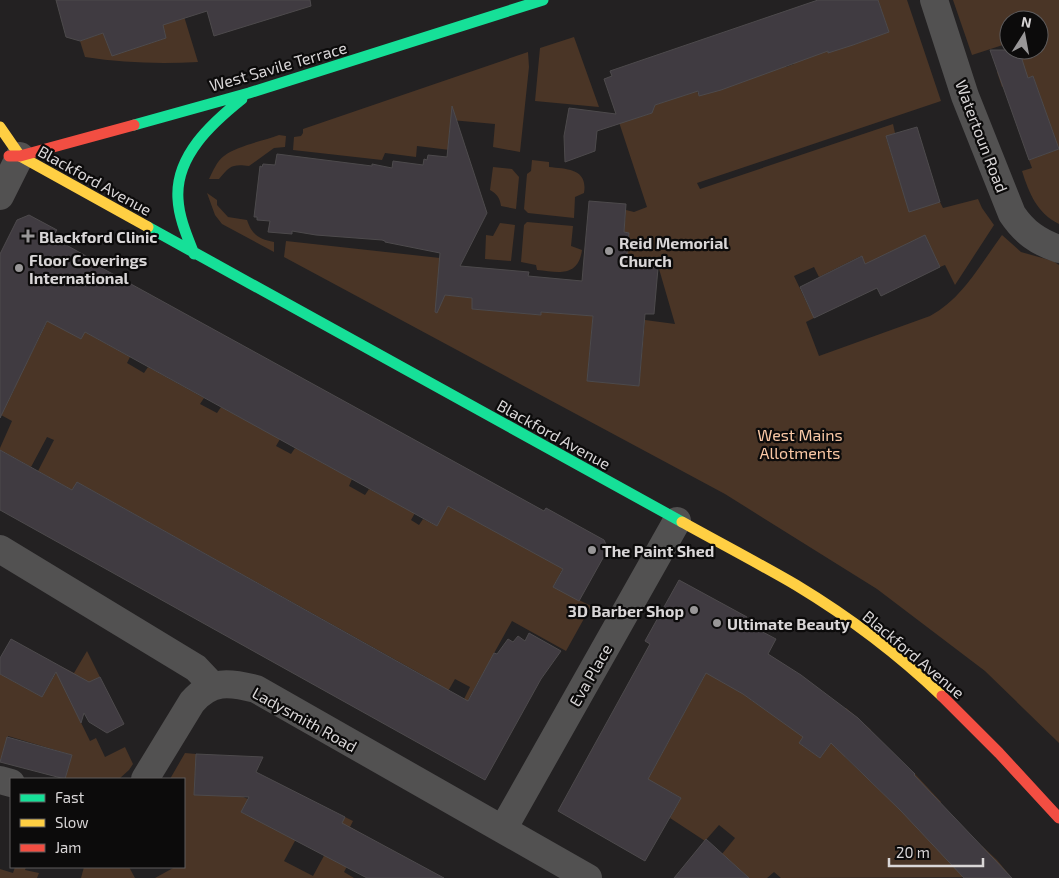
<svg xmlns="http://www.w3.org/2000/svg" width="1059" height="878" viewBox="0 0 1059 878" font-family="'Exo 2',sans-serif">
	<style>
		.green { fill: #4a3526 }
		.building { fill: #403b41; stroke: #4d4a4c }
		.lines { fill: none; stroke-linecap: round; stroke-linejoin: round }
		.street { stroke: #525151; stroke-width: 28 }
		.fast { stroke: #16e098; stroke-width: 11 }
		.slow { stroke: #ffcf43; stroke-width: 11 }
		.jam { stroke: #f24e42; stroke-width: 11 }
		.poi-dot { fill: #999798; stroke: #0c0b0b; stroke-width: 2 }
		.labels { text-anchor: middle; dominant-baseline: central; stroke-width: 4.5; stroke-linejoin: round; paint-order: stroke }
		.street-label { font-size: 16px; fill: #d9d6d7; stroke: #0c0b0b }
		.poi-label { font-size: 16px; font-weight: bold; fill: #d9d6d7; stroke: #0c0b0b; text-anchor: start }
		.park-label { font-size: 16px; fill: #fac8a5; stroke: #0c0b0b }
	</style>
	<rect width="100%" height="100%" fill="#232122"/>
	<path class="green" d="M156 0H179L198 62C160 64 123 63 85 57L80 41 109 31 113 39 107 42 112 55 166 38Z
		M878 0H907L941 101 697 183 700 189 893 124 895 133 886 137 909 211 940 202 943 208 978 199 982 208 994 225 955 285 945 265 940 267 925 236 866 265 861 256 819 277 814 267 794 276 814 318 806 322 819 356 930 316C962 299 980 265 1002 235L1021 252 1053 261 1059 265V743L985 671 877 589 725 494 284 257 286 241 440 258 437 294 472 298V309L541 315V312L593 315 587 381 639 386 645 320 675 324 655 255 658 268 626 265 629 233 624 232 626 210 634 212 647 207 611 98 627 121 652 113 655 105 697 91 699 96 784 62 786 67 794 64 793 59 827 48 828 52 843 42 853 45 889 32Z
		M953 0H1059V224C1037 213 1029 193 1022 171L1032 168 1029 160 1059 149 1033 76 1002 87 997 72 1023 64 1019 50H1039V20H1009V43L972 55Z
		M574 37 599 107 535 101 540 48Z
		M528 52 529 67 520 152 493 147 495 124 451 120 448 145 450 150 417 146 416 157 385 153 382 160 293 150 294 137 301 136 303 133V129Z
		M279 135 286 136 285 147 274 148 249 166C232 164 230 166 219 179H209C213 171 217 161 224 156 237 146 263 141 279 135Z
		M532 160 549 162V167C568 169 588 169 584 193L575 197 574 218 528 213 524 209 527 174 531 171Z
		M493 167 512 169 519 177 516 209 501 206C500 198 497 194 490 190Z
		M207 193 217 200V205L228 217 247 220C252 235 259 239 274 242V252L222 224 215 215Z
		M527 222 573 226 571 246 582 250C578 278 558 272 537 270L536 265 521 262 524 225Z
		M500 223 515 225 511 261 485 259 486 235 493 236Z
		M52 312 72 334 81 339 85 332 130 357 127 363 144 373 148 367 204 398 200 404 217 413 221 407 280 439 276 446 291 454 295 448 352 479 349 486 365 495 369 489 415 513 411 520 419 525 423 519 437 526 448 506 563 568 553 587 591 606 566 651 512 621 468 700 477 706 459 709 470 687 455 679 443 700 428 678 403 664 77 482 72 490 38 471 54 440 47 437 31 467 2 451 0 453V448L12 421 1 415 15 388 3 382 28 360Z
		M87 651 100 677 67 694 90 741 96 738 105 757 125 747 133 764 129 770 119 779H65L72 755 8 736 0 762V674L42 697 60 666 74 673Z
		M768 654 796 672 751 700 773 715 780 706 810 728 799 743 820 758 837 735 830 730 846 708 871 730 845 757 890 800 915 774 941 802 916 826 957 870 982 846 997 860 1011 877 781 878 774 872 767 878H749L722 854 735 838 719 825 705 841 670 818 681 798 671 792 629 774 648 779 705 675 701 672Z
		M185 753 196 754 194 795 241 796 248 799 241 812 296 839 284 861 313 876 345 817 353 821 350 827 364 835 344 872 354 878H155L175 867H184V779H170Z
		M15 867H26L25 870 39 873 37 878H0V869L13 873Z
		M84 867H129L135 878H81Z"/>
	<path class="building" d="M56 0H310L311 6 214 36 207 11 163 25 166 38 112 56 103 33 80 41 66 37Z
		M818 0H878L889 32 853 45 828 53V51L721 90 699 96 698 91 655 105 652 113 597 131 595 151 565 162 564 136 569 108 616 114 604 79 612 76 610 71Z
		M990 50H1019L1028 78 1033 76 1059 149 1029 160Z
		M452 106 487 213 460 266 529 272 528 276 582 281 589 201 626 204 624 232 629 233 626 265 658 268 654 314H645L639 386 587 381 593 316 541 312V315L472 309V298L445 295 437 313 435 312 440 253 385 242V241L382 240 316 235 292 231V234L268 232 270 221 257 220V217H254L260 166 262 167 263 164 275 165 277 154 372 166V164L392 168 393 161 423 165 424 159 427 160 428 155 447 157Z
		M917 127 940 202 909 212 886 136Z
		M29 215 57 230 52 237 102 265 100 267 544 511 546 508 604 540 608 549 579 601 553 587 563 569 448 506 437 526 85 332 81 339 47 321 0 418V254L17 220Z
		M925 235 940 267 881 296 877 288 814 318 800 287 862 256 865 264Z
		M0 450 72 490 77 482 468 701 494 653 497 654 508 639 513 642 518 636 525 641 529 633 561 651 541 679 485 780 0 510Z
		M679 580 747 617 744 622 776 639 768 654 801 675 858 718 915 774 914 775 1012 878H964L901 811 831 743 820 758 799 743 803 737 743 694 706 673 648 779 681 798 645 861 558 811 650 644 645 641Z
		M11 639 89 682 100 677 124 724 107 733 89 722 84 713 81 723 56 672 42 697 0 674V658Z
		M7 737 72 755 65 779 0 762Z
		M196 754 263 757 256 772 345 817 342 823 444 878H367L241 812 249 797 194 795Z
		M706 839 749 878H674Z"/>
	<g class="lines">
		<path class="street" d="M934 0 965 96 1012 214C1024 232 1038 242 1059 249
			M0 196 20 156
			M0 549 196 668 213 686
			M145 779 192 702C211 680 229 682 256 689L588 878
			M0 780 11 783
			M503 829 677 521"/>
		<path class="fast" d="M134 125 249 93 543 0
			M148 227 682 522
			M194 254C187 236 179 218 178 199 175 156 212 123 242 99"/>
		<path class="slow" d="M0 127 20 156 148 227
			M682 522C720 543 758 563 796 585 849 617 898 654 942 696"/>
		<path class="jam" d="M9 156H20L134 125
			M942 696 999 753 1059 818"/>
	</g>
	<g class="poi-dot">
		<path d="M25.5 228.5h5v5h5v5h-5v5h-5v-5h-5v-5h5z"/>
		<circle cx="609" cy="251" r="5"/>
		<circle cx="19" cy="268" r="5"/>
		<circle cx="592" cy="550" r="5"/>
		<circle cx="694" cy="610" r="5"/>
		<circle cx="717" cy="623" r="5"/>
	</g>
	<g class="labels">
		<g class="street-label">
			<text transform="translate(278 66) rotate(-16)">West Savile Terrace</text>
			<text transform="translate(982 136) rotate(69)">Watertoun Road</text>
			<text transform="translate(95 180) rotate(29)">Blackford Avenue</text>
			<text transform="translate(554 434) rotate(29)">Blackford Avenue</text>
			<text transform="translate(914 654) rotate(40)">Blackford Avenue</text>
			<text transform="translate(590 675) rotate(-60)">Eva Place</text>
			<text transform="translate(305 719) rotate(29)">Ladysmith Road</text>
		</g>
		<g class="poi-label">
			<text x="39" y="236">Blackford Clinic</text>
			<text x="619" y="242">Reid Memorial<tspan x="619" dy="18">Church</tspan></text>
			<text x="29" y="259">Floor Coverings<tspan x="29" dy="18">International</tspan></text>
			<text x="602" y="550">The Paint Shed</text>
			<text x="684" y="610" text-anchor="end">3D Barber Shop</text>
			<text x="727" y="623">Ultimate Beauty</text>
		</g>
		<g class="park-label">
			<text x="800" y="434">West Mains<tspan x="800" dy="18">Allotments</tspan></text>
		</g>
	</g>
	<rect x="10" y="778" width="175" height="90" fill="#0c0b0b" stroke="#5e5c5d"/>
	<rect x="20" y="794" width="25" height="8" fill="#16e098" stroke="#5e5c5d"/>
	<text x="55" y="803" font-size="15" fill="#d9d6d7">Fast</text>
	<rect x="20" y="819" width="25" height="8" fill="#ffcf43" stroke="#5e5c5d"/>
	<text x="55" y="828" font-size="15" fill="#d9d6d7">Slow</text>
	<rect x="20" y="844" width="25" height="8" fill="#f24e42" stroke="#5e5c5d"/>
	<text x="55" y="853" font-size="15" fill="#d9d6d7">Jam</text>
	<g transform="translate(1024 35) rotate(11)"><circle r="24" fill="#0c0b0b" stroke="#5e5c5d"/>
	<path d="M0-4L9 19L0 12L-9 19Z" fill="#999798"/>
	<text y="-8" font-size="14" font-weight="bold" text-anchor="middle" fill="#d9d6d7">N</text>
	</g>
	<path d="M889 858v8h94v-8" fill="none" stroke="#d9d6d7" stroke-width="2.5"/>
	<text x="896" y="858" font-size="15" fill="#d9d6d7" stroke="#0c0b0b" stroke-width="4" paint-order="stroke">20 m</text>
</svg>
